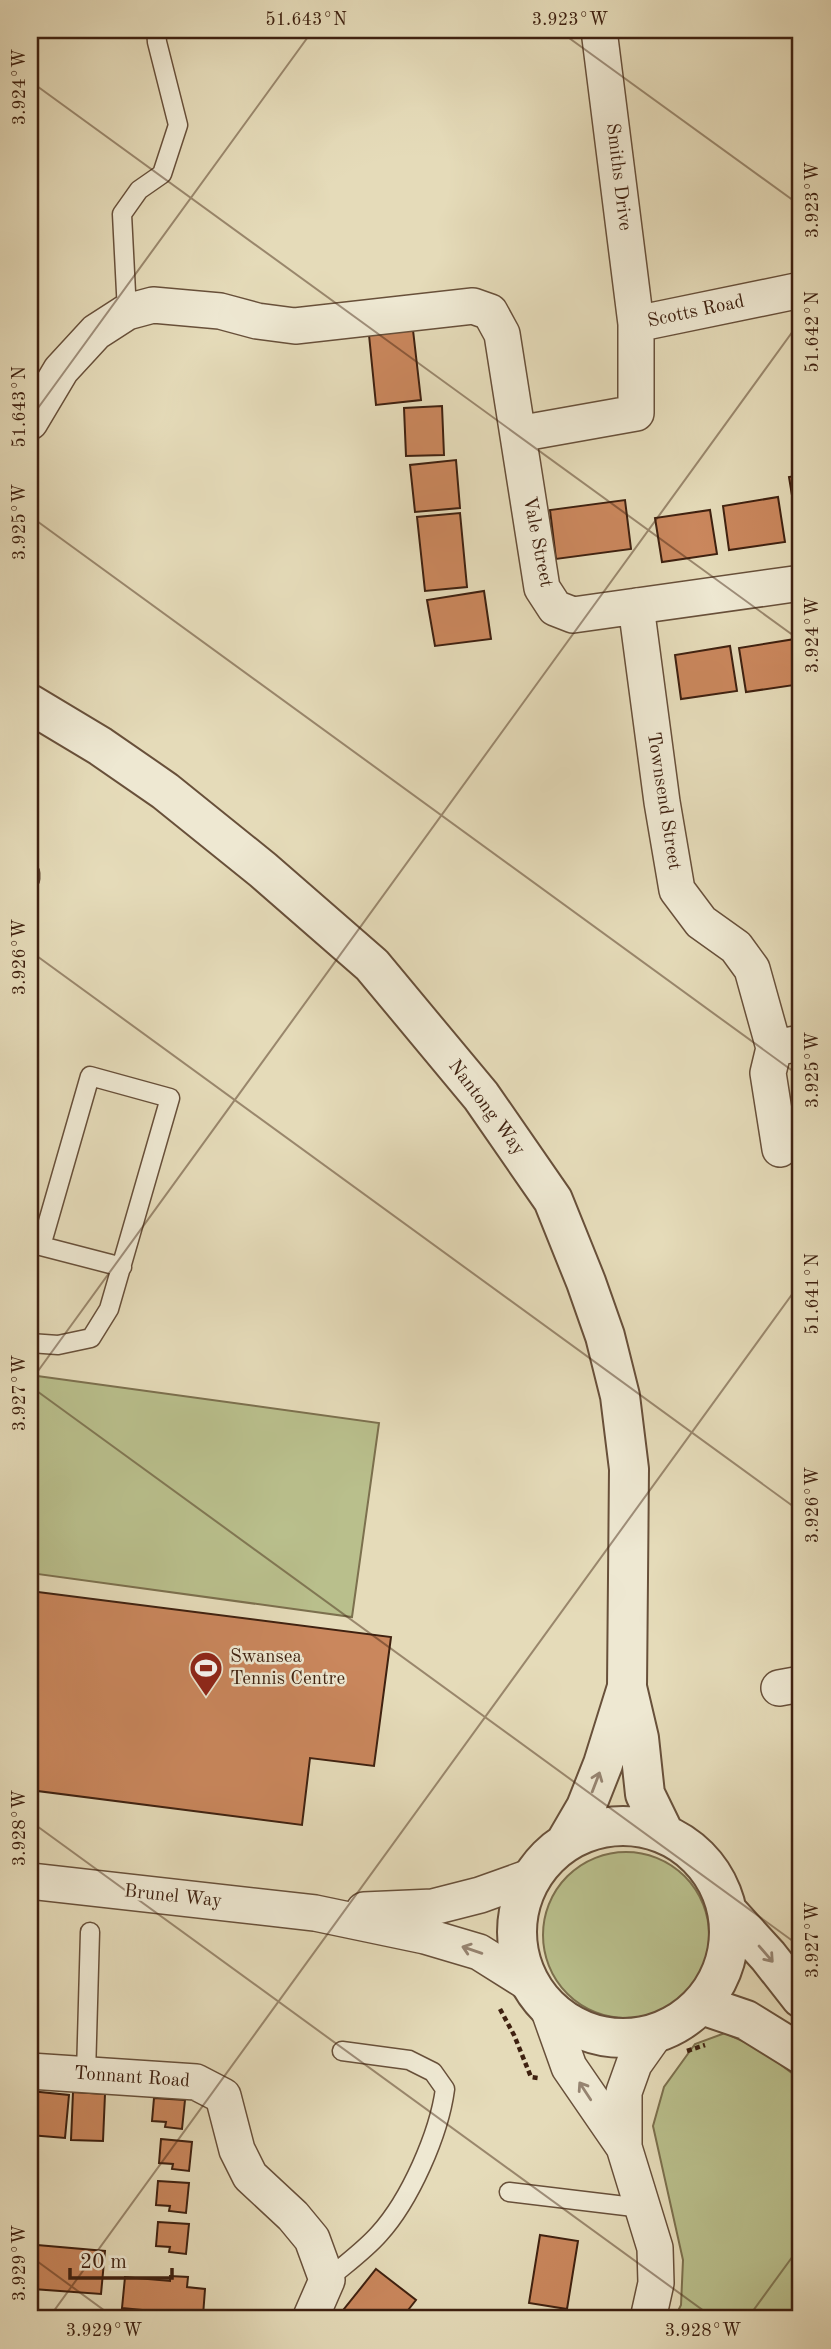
<svg xmlns="http://www.w3.org/2000/svg" width="831" height="2349" viewBox="0 0 831 2349" font-family="'Old Standard TT',serif">
	<style>
		.green { fill: #b9bf8c; stroke: #7c704e; stroke-width: 2 }
		.building { fill: #ca875d; stroke: #3f2110; stroke-width: 2 }
		.lines { fill: none; stroke-linecap: round; stroke-linejoin: round }
		.service-casing { stroke: #68503a; stroke-width: 21 }
		.minor-casing { stroke: #68503a; stroke-width: 38 }
		.tertiary-casing { stroke: #68503a; stroke-width: 42 }
		.path { stroke: #3f2110; stroke-width: 4.5; stroke-dasharray: 5 3.5; stroke-linecap: butt }
		.service { stroke: #eee8d2; stroke-width: 18 }
		.minor { stroke: #eee8d2; stroke-width: 35 }
		.tertiary { stroke: #eee8d2; stroke-width: 38 }
		.oneway { stroke: #968471 }
		.ticks { fill: none; stroke: #3f2110; stroke-width: 2; stroke-opacity: 0.45 }
		.labels { text-anchor: middle; dominant-baseline: central; stroke-width: 5; stroke-linejoin: round; paint-order: stroke }
		.street-label { font-size: 19px; fill: #3f2110; stroke: #eee8d2 }
		.poi-label { font-size: 19px; fill: #3f2110; stroke: #eee8d2; text-anchor: start }
		.neatline { fill: none; stroke: #3f2110; stroke-width: 2.5 }
		.ticks-label { font-size: 18px; text-anchor: middle; fill: #3f2110 }
	</style>
	<rect width="100%" height="100%" fill="#e5dbb9"/>
	<filter id="stains"><feTurbulence type="fractalNoise" baseFrequency=".00286" numOctaves="4"/><feColorMatrix values="0 0 0 0 .2 0 0 0 0 .09 0 0 0 0 .02 0 0 0 .5 -.17"/></filter>
	<radialGradient id="worn" r=".72"><stop offset=".6" stop-color="#630" stop-opacity="0"/><stop offset="1" stop-color="#630" stop-opacity=".3"/></radialGradient>
	<path class="green" d="M30 1375 379 1423 352 1617 30 1573Z
		M543 1935a83 83 0 1 1 166 0a83 83 0 1 1-166 0Z
		M725 2033 760 2049 801 2080V2319H674L681 2305 683 2260 653 2126 664 2087 695 2044Z"/>
	<path class="building" d="M413 330 421 400 376 405 369 335Z
		M442 406 444 455 406 456 404 408Z
		M456 460 460 508 415 512 410 465Z
		M801 475V519L796 520 789 477Z
		M778 497 785 542 729 550 723 506Z
		M625 500 631 549 556 559 550 510Z
		M710 510 717 554 662 562 655 518Z
		M460 513 467 587 425 591 417 517Z
		M484 591 491 639 435 646 427 600Z
		M795 639 801 684 746 692 739 648Z
		M730 646 737 691 681 699 675 655Z
		M30 1591 391 1637 374 1766 310 1758 302 1825 30 1790Z
		M30 2091 69 2095 65 2138 30 2135Z
		M73 2092 105 2094 103 2141 71 2140Z
		M154 2098 185 2100 182 2129 165 2127 166 2122 152 2121Z
		M161 2139 192 2142 189 2171 172 2169 173 2164 159 2163Z
		M158 2181 189 2183 186 2213 169 2211 170 2206 156 2205Z
		M158 2222 189 2224 186 2254 169 2252 170 2247 156 2246Z
		M540 2235 578 2241 567 2309 529 2303Z
		M37 2245 105 2251 101 2294 33 2289Z
		M30 2254H33L31 2297H30Z
		M376 2269 416 2300 401 2319H336Z
		M170 2276 188 2277 187 2287 205 2289 203 2316 122 2308 125 2277 170 2281Z"/>
	<g class="lines">
		<defs>
			<path id="service" d="M127 312 122 214 139 190 162 174 178 125 157 42 156 30
				M30 873V879
				M30 1343 58 1345 91 1338 109 1309 170 1098 90 1076 41 1246 122 1267
				M86 2074 90 1932
				M509 2192 642 2208
				M327 2280C344 2265 364 2251 379 2234 410 2200 439 2134 445 2089L433 2072 409 2060 342 2051"/>
			<path id="minor" d="M599 30 636 324
				M30 422 61 370 96 332 127 312 153 305 220 311 257 321 295 326 473 306 490 312 502 334 542 588 555 608 573 615 801 583
				M518 434 636 413V324L801 290
				M636 606 662 802 677 890 701 922 736 947 752 969 774 1048
				M780 1149 768 1073 774 1048 801 1043
				M779 1688 801 1684
				M30 1881 315 1913 425 1936 479 1952 530 1984
				M364 1910 433 1907 480 1895 533 1876
				M548 2008 569 2067 624 2147
				M30 2071 196 2082 223 2096 237 2150 250 2176 293 2216 312 2239 327 2280 310 2319
				M648 2319 656 2283 655 2248 624 2147V2092L634 2064 656 2033"/>
			<path id="tertiary" d="M30 704 100 746 165 791 263 870 372 965 481 1096 553 1200 586 1282 605 1336 620 1396 629 1469 627 1687 639 1738 645 1794 664 1833
				M517 1932a106 106 0 1 1 212 0a106 106 0 1 1-212 0Z
				M565 1843 586 1807 603 1764 627 1687
				M728 1912 768 1956 801 1998
				M702 2005 746 2020 801 2054"/>
		</defs>
		<use href="#service" class="service-casing"/>
		<use href="#minor" class="minor-casing"/>
		<use href="#tertiary" class="tertiary-casing"/>
		<path class="path" d="M500 2009 514 2035 531 2077 538 2078
			M687 2051 705 2045"/>
		<use href="#service" class="service"/>
		<use href="#minor" class="minor"/>
		<use href="#tertiary" class="tertiary"/>
	</g>
	<defs><path id="oneway-shaft" d="M-6 0H5M1.5-3L5.5 0L1.5 3" fill="none" stroke-width="1.6" stroke-linecap="round" stroke-linejoin="round" transform="scale(1.75)"/></defs>
	<g class="oneway">
		<use href="#oneway-shaft" transform="translate(596 1782) rotate(-69)"/>
		<use href="#oneway-shaft" transform="translate(472 1950) rotate(-161)"/>
		<use href="#oneway-shaft" transform="translate(766 1954) rotate(49)"/>
		<use href="#oneway-shaft" transform="translate(585 2091) rotate(-123)"/>
	</g>
	<path class="ticks" d="M558 30 801 206M30 81 801 641M30 419 313 30M30 516 801 1077M30 951 801 1512M30 1382 801 320M30 1386 801 1947M30 1821 715 2319M30 2256 116 2319M48 2319 801 1282M747 2319 801 2245"/>
	<defs>
		<symbol id="stadium-pin" viewBox="-11 -11 22 30"><path d="M0 17L-7.5 6A9.5 9.5 0 1 1 7.5 6Z" fill="#8f2418" stroke="#eee8d2"/><path d="M0-5a6.5 5 0 1 0 0 10a6.5 5 0 1 0 0-10ZM-3.5-1.8h7v3.6h-7Z" fill="#fff"/></symbol>
	</defs>
	<g fill-rule="evenodd">
		<use href="#stadium-pin" x="187" y="1649" width="38" height="52"/>
	</g>
	<g class="labels">
		<g class="street-label">
			<text transform="translate(618 177) rotate(83)">Smiths Drive</text>
			<text transform="translate(696 312) rotate(-12)">Scotts Road</text>
			<text transform="translate(537 542) rotate(79)">Vale Street</text>
			<text transform="translate(663 801) rotate(81)">Townsend Street</text>
			<text transform="translate(486 1108) rotate(53)">Nantong Way</text>
			<text transform="translate(173 1897) rotate(6)">Brunel Way</text>
			<text transform="translate(132 2078) rotate(4)">Tonnant Road</text>
		</g>
		<g class="poi-label">
			<text x="230" y="1657">Swansea<tspan x="230" dy="22">Tennis Centre</tspan></text>
		</g>
	</g>
	<rect width="831" height="2349" fill="none" stroke="#e5dbb9" stroke-width="77"/>
	<path d="M70 2268v10h102v-10" fill="none" stroke="#3f2110" stroke-width="3.5"/>
	<text x="80" y="2268" font-size="21" fill="#3f2110" stroke="#eee8d2" stroke-width="5" paint-order="stroke">20 m</text>
	<rect x="38" y="38" width="754" height="2272" class="neatline"/>
	<g class="ticks-label">
		<text x="306" y="25">51.643°N</text>
		<text x="570" y="25">3.923°W</text>
		<text transform="translate(19 87) rotate(-90)" y="6">3.924°W</text>
		<text transform="translate(812 200) rotate(-90)" y="6">3.923°W</text>
		<text transform="translate(812 332) rotate(-90)" y="6">51.642°N</text>
		<text transform="translate(19 407) rotate(-90)" y="6">51.643°N</text>
		<text transform="translate(19 522) rotate(-90)" y="6">3.925°W</text>
		<text transform="translate(812 635) rotate(-90)" y="6">3.924°W</text>
		<text transform="translate(19 957) rotate(-90)" y="6">3.926°W</text>
		<text transform="translate(812 1070) rotate(-90)" y="6">3.925°W</text>
		<text transform="translate(812 1294) rotate(-90)" y="6">51.641°N</text>
		<text transform="translate(19 1393) rotate(-90)" y="6">3.927°W</text>
		<text transform="translate(812 1505) rotate(-90)" y="6">3.926°W</text>
		<text transform="translate(19 1828) rotate(-90)" y="6">3.928°W</text>
		<text transform="translate(812 1940) rotate(-90)" y="6">3.927°W</text>
		<text transform="translate(19 2263) rotate(-90)" y="6">3.929°W</text>
		<text x="104" y="2336">3.929°W</text>
		<text x="703" y="2336">3.928°W</text>
	</g>
	<rect width="100%" height="100%" filter="url(#stains)"/>
	<rect width="100%" height="100%" fill="url(#worn)"/>
</svg>
